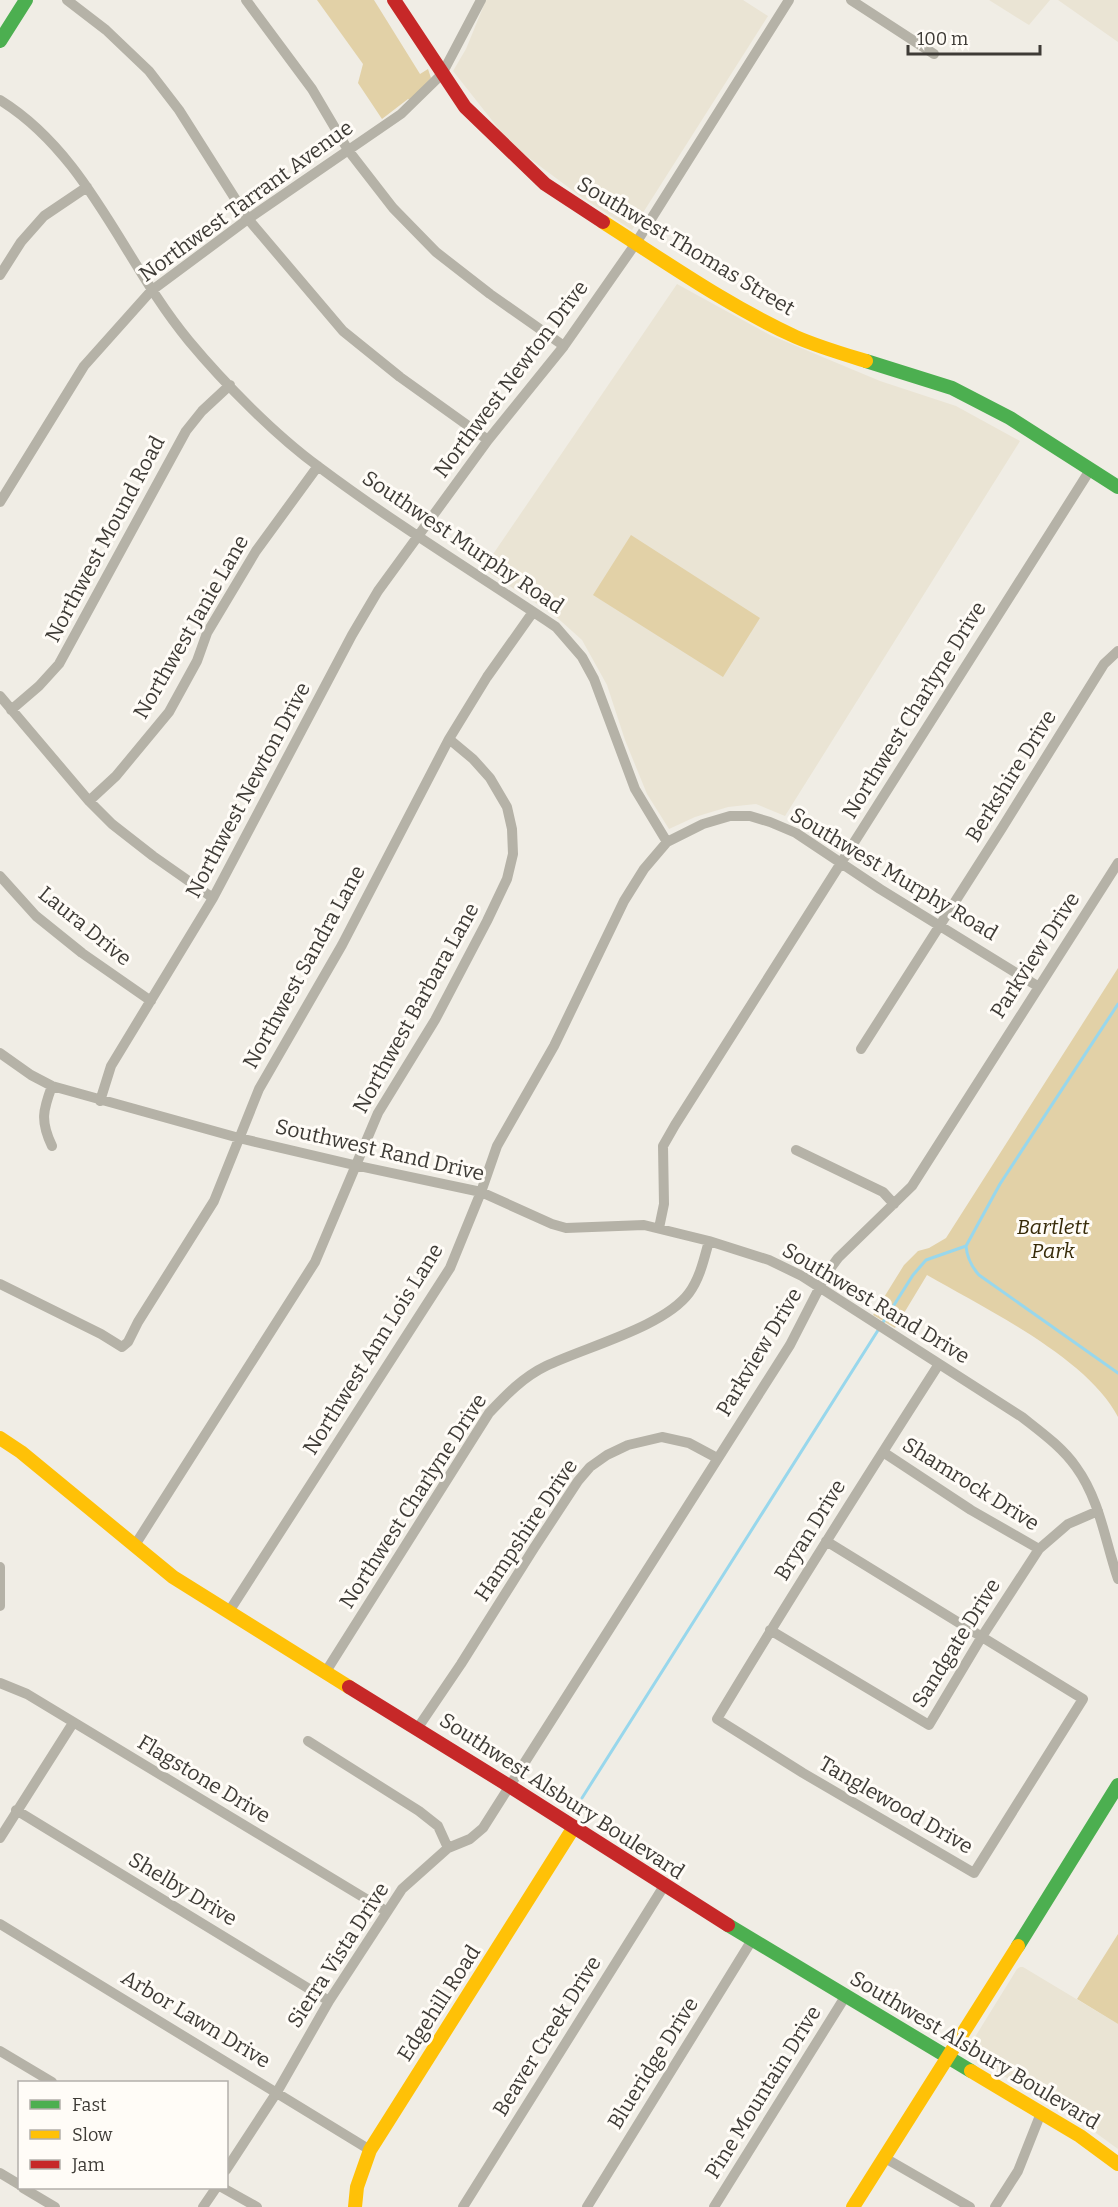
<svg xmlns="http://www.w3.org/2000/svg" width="1118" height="2207" viewBox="0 0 1118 2207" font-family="Bitter,serif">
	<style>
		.built { fill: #eae4d4 }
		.green { fill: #e2d1a7 }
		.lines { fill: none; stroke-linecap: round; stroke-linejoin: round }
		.stream { stroke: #98d7ec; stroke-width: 3 }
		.street { stroke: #b5b2a7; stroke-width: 10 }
		.fast { stroke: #4caf50; stroke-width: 14 }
		.slow { stroke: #ffc107; stroke-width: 14 }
		.jam { stroke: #c62828; stroke-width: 14 }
		.labels { text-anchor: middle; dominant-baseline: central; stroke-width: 6; stroke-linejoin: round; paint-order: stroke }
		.street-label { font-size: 21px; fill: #3e3b36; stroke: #fffcf7 }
		.park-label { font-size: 21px; font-style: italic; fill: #372b09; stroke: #fffcf7 }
	</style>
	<rect width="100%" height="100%" fill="#f0ede5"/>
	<path class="built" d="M486 0H743L768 16 632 230 580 196 521 152 502 133 453 71 466 49Z
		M989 0H1050L1029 25Z
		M1058 0H1118V42Z
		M677 284 770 335 880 381 956 406 1020 441 785 816 756 804 728 807 695 817 669 829 647 794 625 740 607 685 582 640 553 614 483 569Z
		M1020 1967H1023L1118 2024V2149L1085 2125 967 2054V2050L1017 1969Z"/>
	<path class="green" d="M317 0H374L420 74 428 69 431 78 411 100 408 99 382 119 358 83 363 64Z
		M631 535 760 618 723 677 593 595Z
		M1118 968V1417C1088 1358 984 1308 927 1275L895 1328 873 1315 904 1265 918 1251 929 1248 946 1238Z
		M1118 1934V2024L1077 1999Z"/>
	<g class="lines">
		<path class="stream" d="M1118 1004 1000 1184 966 1246C967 1258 971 1266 979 1275L1118 1373
			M582 1798 913 1275 926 1260 966 1246"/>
		<path class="street" d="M67 0 106 30 149 71 179 110 248 219 343 331 400 377 488 440
			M246 0 312 89 348 150 393 208 436 252 490 294 564 346
			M851 0 934 54
			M0 100C89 155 124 263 189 341 224 383 275 435 319 467 395 524 477 574 556 627L582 657 594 679 635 789 667 842
			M0 275 21 242 44 216 87 187
			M0 502 84 366 151 291 248 219 401 114 442 74 481 0
			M0 696 89 801 112 824 153 856 213 898
			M11 710 39 686 59 664 186 431 202 411 230 385
			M89 801 116 776 169 712 197 661 207 633 256 551 318 466
			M0 876 36 916 82 953 151 1001
			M861 1049 1002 828 1104 664 1118 651
			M0 1053 31 1075 52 1086 239 1138 354 1165 481 1192 552 1224 566 1228 644 1225 709 1241 769 1260 802 1276 1022 1417C1041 1432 1062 1447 1076 1467 1100 1500 1105 1541 1118 1579
			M100 1101 111 1066 213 898 352 635 378 591 488 440 564 346 636 243 789 0
			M52 1146C40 1121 43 1110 52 1086
			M796 1150 883 1192 894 1204
			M659 1228 664 1204 663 1146 675 1125 1090 470
			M0 1284 101 1334 122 1347 128 1342 138 1322 214 1201 259 1089 342 945 449 739 487 677 533 612
			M883 1452 971 1510 1039 1549
			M826 1541 1083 1699 974 1873 803 1773 717 1719C789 1599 864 1481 939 1364
			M135 1545 315 1262 378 1113 435 1020 487 921 507 879 513 854 512 829 507 807 490 778 473 759 449 739
			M0 1567V1606
			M228 1613 450 1268 481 1192 497 1146 554 1046 624 901 644 869 667 842 703 824 730 816H750L770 822 796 833 880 889 1039 987
			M770 1630 929 1725 981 1638 1039 1549 1068 1524 1098 1511
			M325 1673 489 1413C506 1395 523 1377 546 1366 585 1347 664 1327 689 1293 700 1278 704 1259 709 1241
			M0 1683 27 1694 386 1911
			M417 1729 461 1664 534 1548 578 1481 590 1467 607 1455 628 1445 662 1437 689 1443 717 1458
			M308 1741 419 1811 438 1826 448 1848
			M16 1810 329 2001
			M0 1838 73 1723
			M0 1924 370 2150
			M0 2051 52 2082
			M885 2158 970 2207
			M226 2170 277 2092 329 2001 402 1889 448 1848 470 1839 483 1828 790 1345 827 1273 838 1258 912 1186 1118 863
			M0 2173 20 2185
			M23 2188 55 2207
			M223 2188 257 2207
			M203 2207 216 2188
			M463 2207 664 1886
			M587 2207 752 1940
			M714 2207 845 1997
			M995 2207 1018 2171 1041 2113"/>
		<path class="fast" d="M0 41 26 0
			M866 361 952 388 1010 418 1118 487
			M728 1925 971 2071
			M1018 1946 1118 1785"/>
		<path class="slow" d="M603 222C666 262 728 306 796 337 819 347 843 354 866 361
			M0 1438 21 1452 173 1577 349 1687
			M971 2071 1080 2136 1118 2164
			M355 2207 357 2187 370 2150 574 1827
			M853 2207 1018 1946"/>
		<path class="jam" d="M394 0 465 107 545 184 603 222
			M349 1687 511 1787 728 1925"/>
	</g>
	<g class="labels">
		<g class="street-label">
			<text transform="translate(246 201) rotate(-36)">Northwest Tarrant Avenue</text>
			<text transform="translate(686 246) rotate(31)">Southwest Thomas Street</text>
			<text transform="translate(511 379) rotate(-53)">Northwest Newton Drive</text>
			<text transform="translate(105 539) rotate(-62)">Northwest Mound Road</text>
			<text transform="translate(463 542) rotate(34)">Southwest Murphy Road</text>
			<text transform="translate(191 627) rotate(-60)">Northwest Janie Lane</text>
			<text transform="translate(914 710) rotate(-58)">Northwest Charlyne Drive</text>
			<text transform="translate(1011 776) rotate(-58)">Berkshire Drive</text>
			<text transform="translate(248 790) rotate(-62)">Northwest Newton Drive</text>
			<text transform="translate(894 874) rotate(31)">Southwest Murphy Road</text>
			<text transform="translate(85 926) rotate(39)">Laura Drive</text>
			<text transform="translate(1035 955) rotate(-57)">Parkview Drive</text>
			<text transform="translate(304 967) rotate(-61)">Northwest Sandra Lane</text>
			<text transform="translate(416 1008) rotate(-61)">Northwest Barbara Lane</text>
			<text transform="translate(380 1150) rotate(13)">Southwest Rand Drive</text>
			<text transform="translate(876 1303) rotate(31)">Southwest Rand Drive</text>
			<text transform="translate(373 1349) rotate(-58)">Northwest Ann Lois Lane</text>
			<text transform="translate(759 1352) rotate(-59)">Parkview Drive</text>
			<text transform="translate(971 1484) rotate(32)">Shamrock Drive</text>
			<text transform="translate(413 1501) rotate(-57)">Northwest Charlyne Drive</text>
			<text transform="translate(526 1530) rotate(-56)">Hampshire Drive</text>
			<text transform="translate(810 1530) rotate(-58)">Bryan Drive</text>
			<text transform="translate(956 1643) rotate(-58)">Sandgate Drive</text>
			<text transform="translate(204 1779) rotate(31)">Flagstone Drive</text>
			<text transform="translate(562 1796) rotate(33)">Southwest Alsbury Boulevard</text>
			<text transform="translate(896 1805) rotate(30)">Tanglewood Drive</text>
			<text transform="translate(183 1889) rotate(31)">Shelby Drive</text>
			<text transform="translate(338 1955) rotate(-57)">Sierra Vista Drive</text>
			<text transform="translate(439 2003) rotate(-57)">Edgehill Road</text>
			<text transform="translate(196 2019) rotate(31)">Arbor Lawn Drive</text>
			<text transform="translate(547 2036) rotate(-58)">Beaver Creek Drive</text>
			<text transform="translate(975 2050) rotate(31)">Southwest Alsbury Boulevard</text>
			<text transform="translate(653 2063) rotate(-58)">Blueridge Drive</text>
			<text transform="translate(763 2092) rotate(-58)">Pine Mountain Drive</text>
		</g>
		<g class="park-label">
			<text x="1053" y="1227">Bartlett<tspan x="1053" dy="24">Park</tspan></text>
		</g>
	</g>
	<rect x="18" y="2081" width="210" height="108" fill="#fffcf7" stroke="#b2afaa" stroke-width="1.5"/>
	<rect x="30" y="2100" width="30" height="9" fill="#4caf50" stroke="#b2afaa" stroke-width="1.5"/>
	<text x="72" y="2111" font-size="18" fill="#3e3b36">Fast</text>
	<rect x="30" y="2130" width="30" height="9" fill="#ffc107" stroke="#b2afaa" stroke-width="1.5"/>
	<text x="72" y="2141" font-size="18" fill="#3e3b36">Slow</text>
	<rect x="30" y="2160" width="30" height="9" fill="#c62828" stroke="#b2afaa" stroke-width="1.5"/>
	<text x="72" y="2171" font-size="18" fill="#3e3b36">Jam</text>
	<path d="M908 45v9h132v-9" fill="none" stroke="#3e3b36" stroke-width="3"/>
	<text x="917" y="45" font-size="18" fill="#3e3b36" stroke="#fffcf7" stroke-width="4.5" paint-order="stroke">100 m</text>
</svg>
